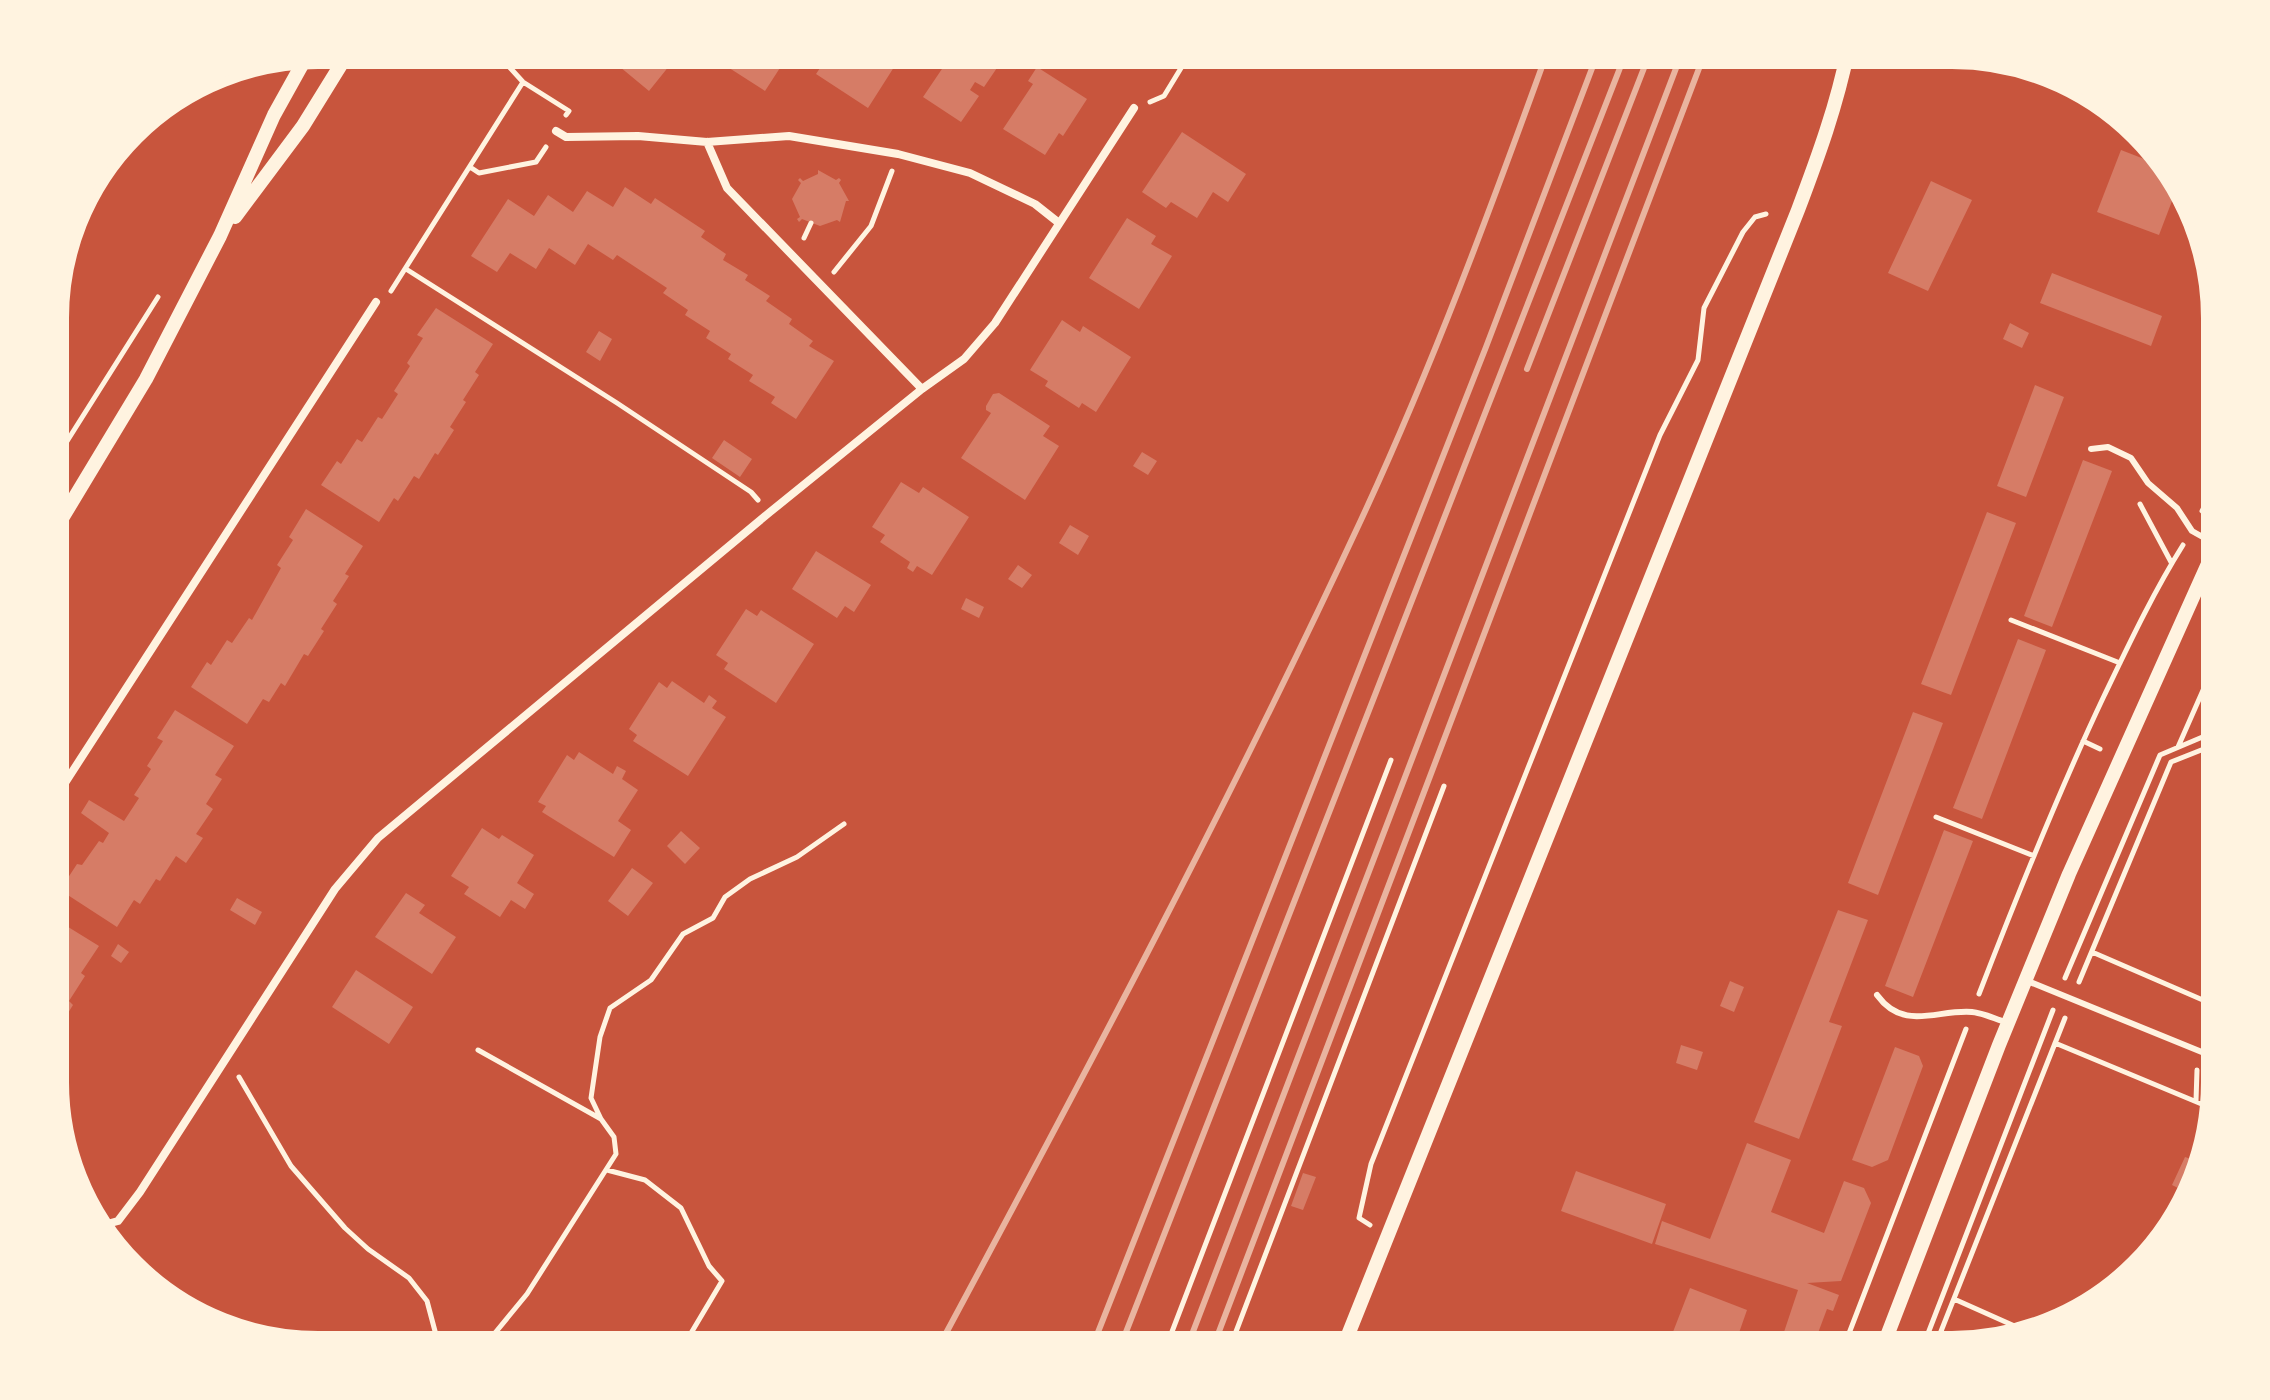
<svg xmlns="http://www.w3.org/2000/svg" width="2270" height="1400" viewBox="0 0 2270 1400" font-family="'Asap Condensed',sans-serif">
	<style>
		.building { fill: #d67c66 }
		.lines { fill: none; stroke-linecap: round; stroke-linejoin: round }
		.path { stroke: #fff3e0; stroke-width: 5 }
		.service { stroke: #fff3e0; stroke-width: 6 }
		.minor { stroke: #fff3e0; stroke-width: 8 }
		.tertiary { stroke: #fff3e0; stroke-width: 14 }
		.rail { stroke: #e9b49f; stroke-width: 6 }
		.rim { fill: none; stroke: #fff3e0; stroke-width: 10 }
	</style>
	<rect width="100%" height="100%" fill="#c8553d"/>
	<path class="building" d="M617 50H682L649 91 614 62 621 53Z
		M732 50H799L795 57 789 54 765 91 723 64Z
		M832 50H874L896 64 868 108 816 74Z
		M947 50H983L1001 62 984 87 975 82 970 90 979 96 961 122 923 97 946 63 941 59Z
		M1037 67 1087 99 1063 136 1059 133 1045 155 1003 129 1033 84 1028 81Z
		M1182 132 1246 174 1228 202 1213 192 1197 218 1171 202 1166 208 1142 192Z
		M2121 150 2170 169 2180 180 2159 235 2097 212Z
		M818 170 836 180 839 178 841 180 839 183 849 201H846L840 222 837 220 820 226 802 219 799 222 797 219 800 217 792 199 801 183 798 180 800 178 803 181 818 174Z
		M1931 181 1972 200 1928 291 1888 273Z
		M625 187 651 204 655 198 705 231 701 237 726 254 723 260 748 275 745 280 770 296 766 301 792 319 789 324 813 341 809 346 834 361 796 419 771 403 775 397 749 381 753 375 728 359 731 354 706 338 710 331 685 315 688 310 663 293 667 288 617 255 613 260 588 244 575 265 549 248 536 269 510 253 497 272 471 256 508 199 534 216 548 195 573 212 587 191 613 207Z
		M1127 218 1156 236 1151 244 1172 256 1139 309 1089 278Z
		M2052 273 2162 316 2151 346 2040 303Z
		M436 308 493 344 475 372 479 375 463 400 466 402 450 427 454 430 438 455 435 453 419 479 414 476 398 501 394 498 379 522 321 485 337 461 341 464 357 439 362 442 378 417 382 419 398 394 394 391 410 366 407 363 423 338 417 335Z
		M1062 320 1080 332 1083 326 1131 357 1096 412 1082 403 1079 408 1045 386 1048 381 1030 370Z
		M2010 323 2029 333 2022 348 2003 339Z
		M599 331 612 339 600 361 586 352Z
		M2035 385 2064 397 2026 497 1997 486Z
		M999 393 1050 426 1043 436 1059 446 1025 500 961 458 991 413 986 410V406L993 394Z
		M724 440 752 459 740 477 712 458Z
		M1142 452 1157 461 1148 475 1133 466Z
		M2083 460 2112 471 2052 627 2024 616Z
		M901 482 919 493 923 487 969 517 932 575 917 566 913 572 907 568 910 562 880 542 885 535 872 527Z
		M306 509 363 546 345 574 349 576 333 601 337 604 321 629 324 631 308 656 304 654 285 686 281 683 269 702 263 699 247 724 191 687 207 662 211 665 227 640 232 643 249 618 252 620 281 568 277 565 293 540 289 537Z
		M1987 512 2016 523 1951 695 1921 684Z
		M1070 525 1089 536 1078 555 1059 543Z
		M816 551 871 585 854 612 845 606 837 618 792 589Z
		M1018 565 1032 575 1022 588 1008 579Z
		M966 598 984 607 979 618 961 609Z
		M746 609 757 616 761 610 814 644 776 703 724 669 728 663 716 655Z
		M2018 639 2046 650 1982 819 1953 808Z
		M672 681 704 703 709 695 717 701 712 708 726 717 688 776 633 741 637 735 629 729 659 682 667 688Z
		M175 710 234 746 215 775 222 779 206 804 213 809 196 834 203 838 186 863 176 856 160 881 156 879 140 904 134 900 117 927 60 890 77 864 82 865 99 841 103 843 109 833 81 813 89 800 124 821 139 798 134 795 151 769 147 766 163 741 157 738Z
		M1913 712 1943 723 1878 895 1848 883Z
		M579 752 613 774 617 766 626 771 622 779 638 790 618 821 631 830 614 857 542 812 546 806 538 802 567 755 574 760Z
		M482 828 499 839 502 835 534 855 517 883 534 894 525 909 511 900 500 917 464 894 469 887 451 876Z
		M1944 830 1973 841 1913 997 1885 986Z
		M681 831 700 848 685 864 667 846Z
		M632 868 653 883 628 916 608 901Z
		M406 893 425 905 419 913 456 937 432 974 375 937Z
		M237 898 262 912 255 925 230 910Z
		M1838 910 1868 920 1829 1022 1842 1026 1799 1139 1754 1122Z
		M52 917 99 946 81 973 85 976 69 1001 73 1005 58 1029 62 1031 52 1047Z
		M118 944 129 952 121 963 111 956Z
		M356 970 413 1007 389 1044 332 1007Z
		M1730 981 1744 987 1734 1012 1720 1006Z
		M1681 1045 1703 1052 1697 1070 1676 1063Z
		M1895 1047 1919 1056 1923 1066 1888 1160 1872 1167 1852 1160Z
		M1747 1143 1791 1160 1771 1212 1824 1233 1844 1181 1864 1188 1871 1203 1841 1281 1807 1283 1839 1295 1833 1311 1827 1309 1812 1349 1778 1350 1798 1290 1655 1244 1662 1221 1710 1239Z
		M2194 1149 2201 1152 2175 1230 2150 1254 2178 1188 2172 1185 2185 1157 2191 1159Z
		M1576 1171 1666 1204 1652 1244 1561 1211Z
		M1303 1173 1316 1177 1303 1210 1291 1206Z
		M1690 1288 1747 1310 1733 1350H1666Z"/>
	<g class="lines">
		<path class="path" d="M494 50 523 82 569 111 566 115
			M1150 102 1164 96 1192 50
			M470 167 479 173 536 162 546 147
			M804 238 811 223
			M406 269 617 403 751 492 758 500
			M834 272 871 226 892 171
			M391 291 523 82
			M52 465 158 297
			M2140 504 2171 562
			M2202 511 2219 477
			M2011 620 2120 663
			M2083 741 2100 749
			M2178 747 2219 654
			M1936 817 2034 856
			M2092 952 2219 1007
			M2065 978 2160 755 2219 730
			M2079 982 2171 762 2219 743
			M1979 994C2018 893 2058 793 2104 696 2129 644 2153 593 2183 545
			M2055 1043 2216 1110
			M478 1050 601 1119 614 1137 616 1154 527 1294 481 1350
			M239 1077 291 1166 345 1228 368 1249 409 1278 427 1301 440 1350
			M2196 1101 2197 1070
			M601 1119 591 1098 600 1037 610 1008 651 980 683 934 713 918 725 897 750 879 797 857 844 824
			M607 1170 645 1180 681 1208 709 1266 722 1281 681 1350
			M1370 1225 1359 1218 1371 1164 1660 435 1698 360 1704 308 1743 232 1755 217 1766 214
			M1954 1299 2028 1332
			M1843 1349 1966 1029
			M1922 1349 2053 1010
			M1934 1349 2065 1018
			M1165 1350 1391 760
			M1229 1350 1444 786"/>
		<path class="service" d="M2091 449 2108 447 2131 458 2148 483 2177 508 2192 531 2217 545
			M2025 980 2219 1059
			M1877 995C1904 1032 1937 1009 1972 1012 1984 1013 1997 1020 2009 1023"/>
		<path class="minor" d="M556 131 566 137 638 136 707 142 789 136 898 154 970 173 1035 204 1059 223
			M707 142 727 188 922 389
			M52 803 376 302
			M96 1227 118 1221 140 1192 335 889 378 838 770 512 922 389 964 359 995 323 1134 108"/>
		<path class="tertiary" d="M1949 50 2024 60
			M235 217 303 126 350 50
			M52 535 146 379 220 236 274 115 309 52
			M1882 1349 1999 1045 2069 874 2219 539
			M1342 1350 1798 210C1818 157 1837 105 1848 50"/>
		<path class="rail" d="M1527 369 1651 50
			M937 1350C1084 1076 1230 802 1361 520 1432 367 1491 208 1548 50
			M1091 1350 1486 347 1599 50
			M1119 1350 1627 50
			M1186 1350 1683 50
			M1212 1350 1706 50"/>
	</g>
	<path d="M0 0H2270V1400H0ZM318 64H1952A254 254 0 0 1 2206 318V1082A254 254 0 0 1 1952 1336H318A254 254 0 0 1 64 1082V318A254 254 0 0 1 318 64Z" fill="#fff3e0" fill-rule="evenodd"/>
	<path class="rim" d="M318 64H1952A254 254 0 0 1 2206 318V1082A254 254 0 0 1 1952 1336H318A254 254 0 0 1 64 1082V318A254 254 0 0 1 318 64Z"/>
</svg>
